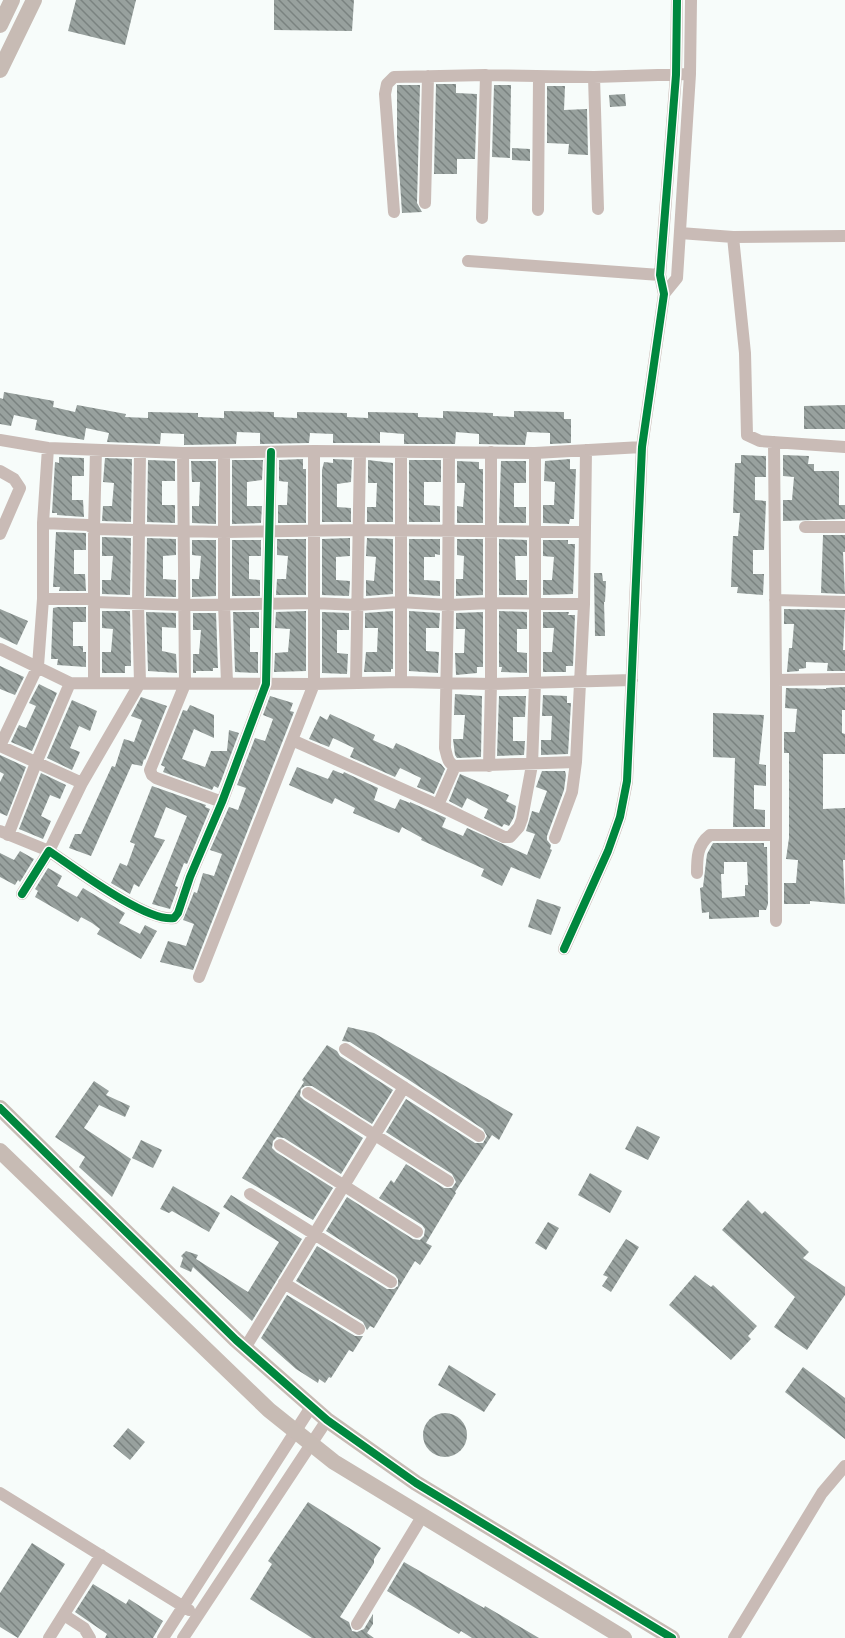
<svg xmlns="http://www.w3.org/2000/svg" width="845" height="1638" viewBox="0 0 845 1638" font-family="'PT Serif',serif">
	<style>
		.building { fill: url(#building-back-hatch); fill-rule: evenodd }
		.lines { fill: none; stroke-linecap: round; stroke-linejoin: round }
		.street { stroke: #c9bbb6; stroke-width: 12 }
		.secondary { stroke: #c7bbb4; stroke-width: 16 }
		.cycleway-casing { stroke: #fff; stroke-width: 11 }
		.cycleway { stroke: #00873e; stroke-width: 8 }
	</style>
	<defs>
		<pattern id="building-back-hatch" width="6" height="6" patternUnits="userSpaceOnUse" patternTransform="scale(1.5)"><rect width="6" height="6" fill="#98a19e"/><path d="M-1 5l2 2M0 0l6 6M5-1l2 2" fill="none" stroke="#7a8280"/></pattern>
	</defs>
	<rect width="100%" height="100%" fill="#f7fcfa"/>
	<path class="building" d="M76 0H136L125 45 68 31Z
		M274 0H354L352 31 274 30Z
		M436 84H456V93L477 94 475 159H457V174H434Z
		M397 85H420L417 203 422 212 402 213 397 137Z
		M494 85H511L510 158 492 157Z
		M547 86H565L564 110 587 109 588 155 568 154 569 144 547 143Z
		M625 94 626 106 610 107 609 95Z
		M512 148 530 149V161L512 160Z
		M4 392 54 401 53 407 75 412 77 405 126 414 125 417 148 418V412L198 413V417L224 418V411L274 412V417L297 418V412L347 413V417L368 418V412L418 413V417L443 418V411L493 413V416L514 417V411L564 412V419H571V443L550 444V433L527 432 525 445 479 444V434L456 432 455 444H404V434L380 432V443H333V434L310 433 309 443 260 444V433L237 432 236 444 184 445V434L161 433 160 444 107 442 109 433 86 428 84 440 35 430 37 420 14 415 11 426 0 424V398L3 399Z
		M845 405V429H804V406Z
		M741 455 766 456V477H755V500L766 501 764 550H753V574H764L763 595 737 593 738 587H731L733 536H738L740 513H733L735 463H741Z
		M783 455 809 456 808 464H814V471H839V505H845V519L783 521V500H792L794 477 783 476Z
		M59 457 84 458V476H72V500H83L84 517 57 515V513H52L55 462 59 463Z
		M105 458 132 459 131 522 102 521 103 506H112L114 483 103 482Z
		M303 459V469H306V523H278V505H287L288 482 279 481V460Z
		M333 459 352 460 351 482 337 484V507L351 508V522H322V470L324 462 333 463Z
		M570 459V469H576L574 519H570L569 524 543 523V505H554L555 482 544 481 545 461Z
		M148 460 175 461V481H162V505H175V523L147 522Z
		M232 460H263L262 480 247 482V506H262L261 523 232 524Z
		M368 460 393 463V522H367V507H376L377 483H368Z
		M409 460H441V482H424V505L440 506V522H409Z
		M191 461H216V524L192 523V506H199L200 482H192Z
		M457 461 479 462V469H483V523H457V506L463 507 465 483H457Z
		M501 461H526V483H514V507H526V523H499Z
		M56 532 86 533V550H74V574H85L86 591H59L60 587H53Z
		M823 535H845V552H843L845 594 821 593Z
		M102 537 131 538 130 595 102 594V580H111L113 556H102Z
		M147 538 176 539V555L163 556V579L176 580V597L146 596Z
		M350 538V556L336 557V580L350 581 349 596 322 595V539Z
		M367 538 393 539V594L366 596V580L374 581 376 557 366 556Z
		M277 539H306V595H276L277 579H286L288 556 277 555Z
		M409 539H440V555L435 554V557H424V580L440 581V596L409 594Z
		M457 539H483V595L456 596V579H463L464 556 457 555Z
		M499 539 527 540V556H515L516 580H527V595H499Z
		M192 540H216V596L192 597V579H199L201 556 192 555Z
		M232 540H261V556H249V579L260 580V596H232Z
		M543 540H568V544H575L573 594 543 595V580H552L554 557 543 556Z
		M594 573H602L603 581H606L605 602H604L605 636H595Z
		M58 607H86V622H73V646H83V652H86V667L57 665 58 659H51L53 608Z
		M0 609 28 621 17 645 0 637Z
		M784 609 845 610 843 650H845V671H827L828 663 806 662V668L799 669V671L787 672 789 648H792L794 624H784Z
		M102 611H130L131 666H125V673H102V652H111L113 629 102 628Z
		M306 611V671L274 672 275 653 288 652 290 629 275 628 276 612Z
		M393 611V669H391V672H364L366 652H377L378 628H365V613Z
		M409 611 440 613 439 628H426V651L439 652 438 673 409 671Z
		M499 611 527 612V629H517V652L527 653V673L501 672 502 667H499Z
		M146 612 176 613V628L162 627V651L176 654 177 673 148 671Z
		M233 612H259V628H250V652H258V673L235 672Z
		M322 612 349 613V630H337V653L348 654 347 674 322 673Z
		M483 612V667H477V673L456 675 455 653H464L465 629H456V613Z
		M543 612H569L568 615H575L573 666H566V672H543V652H552L554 628H543Z
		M193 613H216L218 668H213V671H196V673H193V654H199L201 630H193Z
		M0 666 24 677 15 695 0 689Z
		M39 684 57 693 32 751 11 742 19 725 26 728 36 706 29 703Z
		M845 687V710H842V733L845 734V754H823V809L845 808V860H843L845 904 810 901V904H784V883H796L798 860 786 859 789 838V753H784V732H795L797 709 785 708 786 688 826 689V688Z
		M455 694 482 696 481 757 457 758 455 755 453 739H463L465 715H454Z
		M543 695 567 696V703H571L568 754 541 755V740H551L552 716H542Z
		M270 696 293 703 290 711 294 712 193 970 160 962 168 941 186 946 194 924 183 920 194 892 197 893 203 873 214 876 222 854 210 850 229 807 238 810 246 788 237 785 255 738 265 741 273 719 263 715Z
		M499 696H526L525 717H513V741H525L524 755 497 756Z
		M141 697 167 706 145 760 144 759 142 766 132 764 91 856 69 848 75 834H81L112 766 115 767 124 739 134 742 142 720 131 716Z
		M72 700 97 711 90 731 79 726 70 748 80 752 72 770 47 758Z
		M190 705 214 715V738L194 729 182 759 205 767 211 751H227L229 730 239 733 221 781 218 788 214 786 212 790 163 772 165 767 161 765 183 710 187 711Z
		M713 713 764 715 759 764 766 765V786L754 785V809L765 810V827H733L735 758 713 757Z
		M330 714 375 735 373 740 393 749 396 743 441 764 445 769 434 794 417 787 421 778 400 768 395 777 350 757 354 748 333 738 329 747 309 739 320 716 327 720Z
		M0 755 26 767 7 816 0 813V782L4 774 0 772Z
		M297 767 328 779 333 770 343 774 344 772 378 788 374 800 395 809 400 799 410 803V802L446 818 442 827 463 836 467 828 527 855 535 834 526 831 532 811 539 813 547 791 536 787 542 771H565L566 775 564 790 547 836V840L551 845 550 849 552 850 540 879 511 867 502 886 481 876 484 869 421 840 422 838 402 827 399 833 353 813 355 808 335 798 332 804 289 785Z
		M41 773 66 785 60 799 50 795 41 816 51 821 43 839 19 829Z
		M460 774 509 795 506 801 516 806 514 817 509 826 504 824 502 827 484 818 488 809 467 798 462 808 449 801Z
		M152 786 206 805 205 807 210 809 187 864 184 863 175 886 178 887 170 909 152 904 187 816 166 807 154 837 165 840 139 887 134 884 130 894 111 883 120 863 127 866 135 844 130 842Z
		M713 843H764V847H767L768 904 766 910H759V917L709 919V912L702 913 700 888 703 887 707 854ZM724 862H747L748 885H745V896L722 898 721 874H724Z
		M20 851 34 859 20 882 18 880 15 885 0 877V853L14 860Z
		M48 868 62 876 57 886 77 897 83 888 125 913 119 923 140 934 145 925 157 931 141 959 97 934 100 929 92 923 81 917 78 922 35 897 38 891 35 889Z
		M537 899 561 907 551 935 528 927Z
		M348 1027 374 1033 513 1114 499 1140 492 1135 455 1192 456 1193 426 1243 432 1246 420 1265 415 1261 374 1328 370 1326 367 1330 363 1322 296 1281 317 1246 387 1289H394L398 1286V1279L395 1275 326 1231 347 1197 413 1239 420 1240 424 1236 425 1229 422 1225 379 1198 391 1180 394 1183 406 1164 444 1188H452L456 1182 452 1174 386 1132 406 1099 475 1143H483L487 1136 483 1129 409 1080 350 1042 342 1041Z
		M327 1045 337 1051 340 1056 393 1090 372 1124 312 1086H305L301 1089 300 1096 304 1100 363 1138 341 1174 284 1138 277 1137 273 1141 272 1148 276 1152 333 1188 313 1220 242 1178 304 1082 302 1080Z
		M94 1081 109 1091 106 1095 130 1106 125 1117 99 1105 84 1128 131 1159 112 1197 79 1167 85 1157 55 1137Z
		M637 1126 660 1137 648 1160 625 1149Z
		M141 1140 162 1150 153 1168 132 1158Z
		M590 1173 622 1191 610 1213 578 1195Z
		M173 1186 220 1213 209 1232 172 1211 169 1213 160 1209Z
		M231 1195 302 1239 252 1321 193 1267 191 1272 180 1267 183 1258 181 1256 186 1251 198 1255 196 1259 248 1292 279 1242 223 1207Z
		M748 1200 762 1214 765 1211 809 1252 803 1258 845 1287V1295L807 1350 774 1327 795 1297 722 1230Z
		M548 1222 559 1228 546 1250 535 1243Z
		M626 1239 639 1247 611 1292 602 1286 608 1277 603 1275Z
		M695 1275 711 1287 713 1285 757 1326 748 1336 751 1339 731 1360 669 1305Z
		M287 1295 355 1336H363L353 1352 349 1350 331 1378 329 1377 325 1383 319 1379 318 1383 296 1369 261 1338Z
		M449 1365 496 1394 484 1412 438 1385Z
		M803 1367 845 1398V1439L785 1392Z
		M423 1435a22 22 0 1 1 44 0a22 22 0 1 1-44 0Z
		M128 1428 145 1442 130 1460 113 1446Z
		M308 1502 381 1548 374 1559V1563L340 1617 349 1622 352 1631 357 1632 364 1629 373 1614V1624L367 1633 374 1638H312L250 1599 272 1564 268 1561Z
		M32 1543 65 1564 18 1638 0 1627V1593Z
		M404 1562 484 1608 485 1606 539 1638H472L461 1631 459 1634 387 1591Z
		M93 1584 126 1604 129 1599 163 1621 153 1638H105L107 1634 75 1612Z"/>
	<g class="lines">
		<path class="street" d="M594 77 598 209
			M425 203 428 76
			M538 210 539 77
			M394 212 385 94 387 84 394 77 486 75 594 77 690 74
			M482 218 486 75
			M680 233 733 237 845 236
			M733 237 745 353 747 435 760 441 845 447
			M468 261 660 275
			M664 294 677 278 690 74 691 0
			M0 440 48 448 183 453 314 451 535 453 642 447
			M774 442 776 680V921
			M48 448 43 523V599L38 666 0 746 82 783
			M183 453 185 684 150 770 152 775 156 778 222 802
			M224 453V604L227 683
			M449 453 448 605 445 748C447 755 447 763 455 766L576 762 572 792 555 838
			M0 471 14 479 20 488 0 534
			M43 523 88 525 94 529 224 532 359 530 584 532
			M805 527H845
			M43 599H89L94 602 183 605 313 603 358 605 400 602 448 605 491 603 584 604
			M775 600 845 602
			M0 649 70 683 314 684 401 682 491 684 632 680
			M776 680 845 679
			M94 682V529L96 450
			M356 682 360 452
			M401 682V453
			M292 740 438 805 504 837H510L519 827 522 819 532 765 535 683V453
			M576 762 584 604 586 450
			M489 766 491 684V452
			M438 805 455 766
			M0 831 49 851 82 783 140 683 138 604 140 452
			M8 835 36 763 70 683
			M697 873C697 858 697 845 710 835H776
			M22 894 49 851C73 867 147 923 174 918L178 913 190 877 222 802 266 684 271 452
			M564 949 608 851 620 817 627 781 642 447 664 294 660 275 676 75 677 0
			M199 977 314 684V451
			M345 1049 479 1136
			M308 1093 448 1181
			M280 1145 417 1232
			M250 1194 391 1282
			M284 1283 359 1329
			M245 1348 404 1087
			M0 1493 189 1610
			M64 1615 84 1628 90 1638
			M357 1624 423 1515
			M49 1638 101 1555
			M163 1638 311 1407
			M183 1638 327 1420
			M734 1638 822 1493 845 1466"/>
		<path class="secondary" d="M0 25 12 0
			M0 70 34 0
			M0 1108 236 1340 327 1420 416 1483 672 1638
			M0 1151 269 1410 334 1462 624 1638"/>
		<defs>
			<path id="cycleway" d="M22 894 49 851C73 867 147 923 174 918L178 913 190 877 222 802 266 684 271 452
				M564 949 608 851 620 817 627 781 642 447 664 294 660 275 676 75 677 0
				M0 1108 236 1340 327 1420 416 1483 672 1638"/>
		</defs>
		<use href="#cycleway" class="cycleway-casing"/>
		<use href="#cycleway" class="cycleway"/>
	</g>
</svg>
